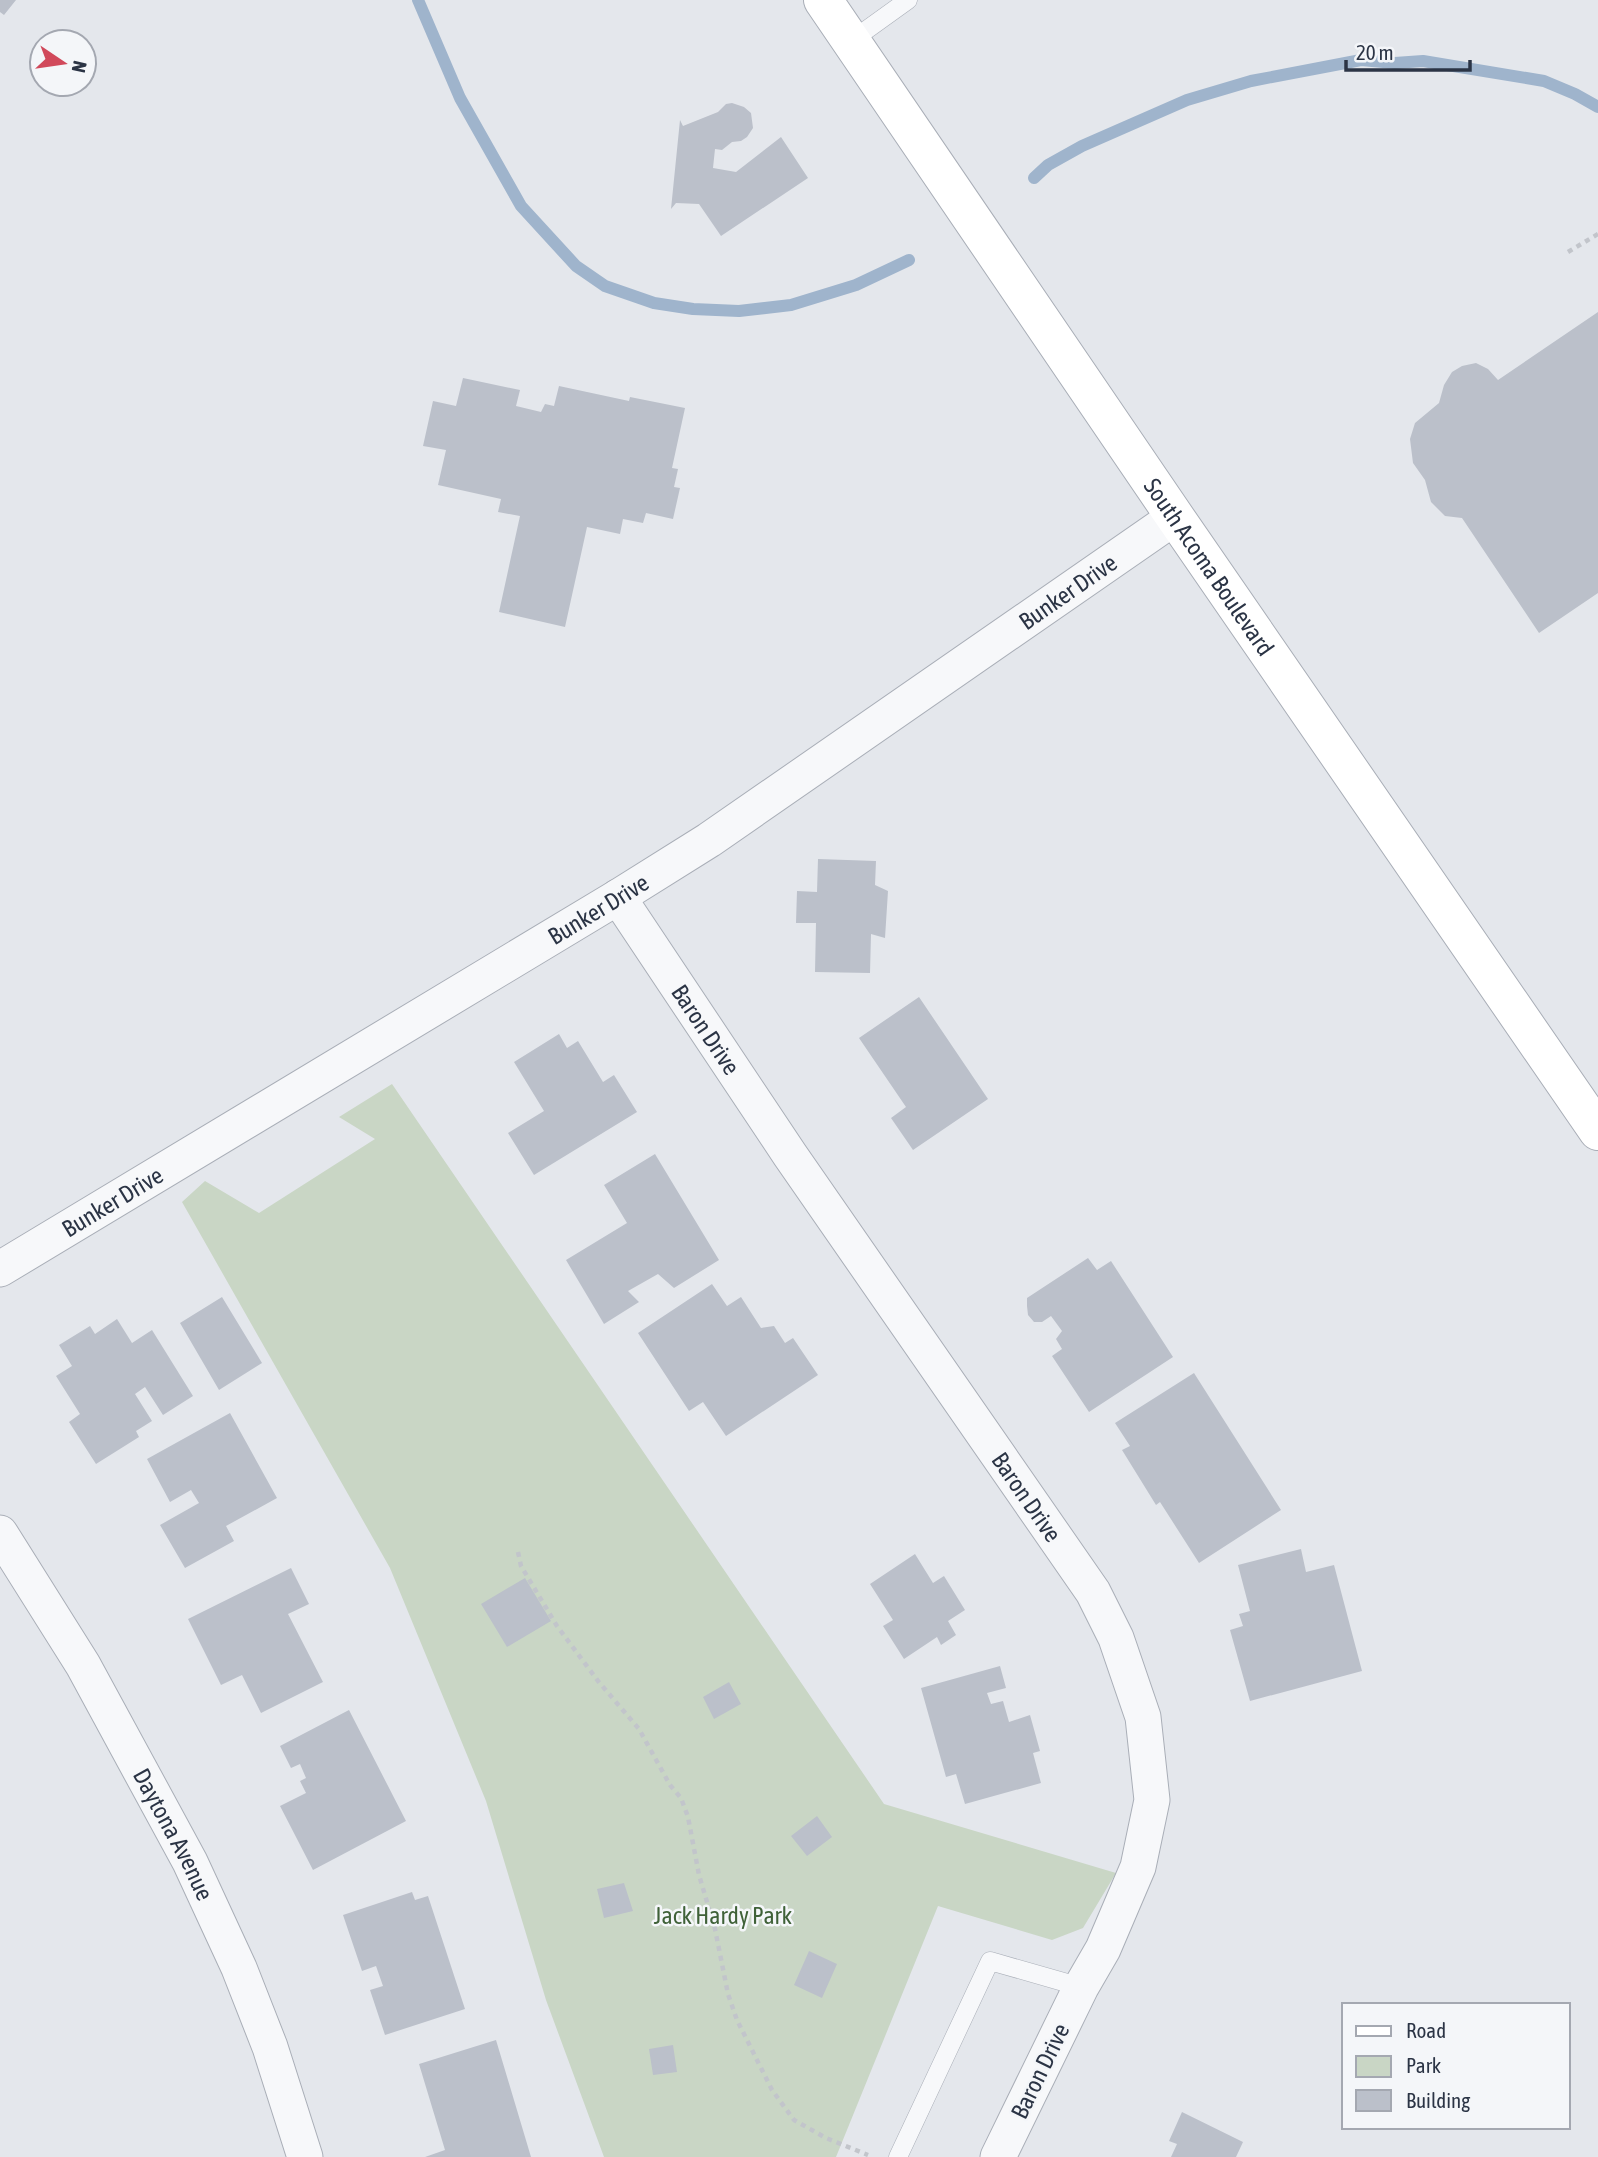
<svg xmlns="http://www.w3.org/2000/svg" width="1598" height="2157" viewBox="0 0 1598 2157" font-family="'Asap Condensed',sans-serif">
	<style>
		.green { fill: #c9d6c5 }
		.lines { fill: none; stroke-linecap: round; stroke-linejoin: round }
		.stream { stroke: #9fb4cc; stroke-width: 12 }
		.building { fill: #bbc0ca }
		.lane-casing { stroke: #a9aeb7; stroke-width: 19 }
		.street-casing { stroke: #a9aeb7; stroke-width: 37 }
		.secondary-casing { stroke: #a9aeb7; stroke-width: 40 }
		.path { stroke: #c2c5cb; stroke-width: 4.5; stroke-dasharray: 5 5; stroke-linecap: butt }
		.lane { stroke: #f7f8fa; stroke-width: 18 }
		.street { stroke: #f7f8fa; stroke-width: 35 }
		.secondary { stroke: #fff; stroke-width: 38 }
		.labels { text-anchor: middle; dominant-baseline: central; stroke-width: 5; stroke-linejoin: round; paint-order: stroke }
		.street-label { font-size: 24px; fill: #2b3445; stroke: #f4f6f9 }
		.park-label { font-size: 24px; fill: #3f6138; stroke: #f4f6f9 }
	</style>
	<rect width="100%" height="100%" fill="#e4e7ec"/>
	<path class="green" d="M392 1084 884 1804 1116 1873 1083 1928 1052 1940 938 1906 836 2157H604L546 2000 486 1801 390 1568 182 1202 205 1181 259 1213 375 1139 339 1117Z"/>
	<g class="lines">
		<path class="stream" d="M418 0 460 98 521 206 576 266 605 286 654 303 693 309 739 311 791 305 856 285 909 260
			M1034 178 1048 165 1082 146 1187 100 1251 81 1361 60 1395 63 1423 61 1544 81 1575 94 1598 107"/>
	</g>
	<path class="building" d="M0 0H16L4 15 0 12Z
		M732 103 744 107 751 113 753 128 747 137 741 141 732 142 722 150 715 149 713 168 736 172 781 137 808 178 721 236 699 204 676 203 671 209 680 120 683 126 718 112 726 104Z
		M1598 312V593L1539 633 1462 518 1445 516 1431 502 1425 480 1413 463 1410 439 1415 423 1439 403 1444 385 1452 372 1462 366 1476 363 1488 369 1498 380Z
		M463 378 520 390 516 406 541 412 545 404 554 406 559 386 629 401 630 397 685 408 672 468 678 469 674 487 680 488 673 519 646 513 643 523 623 519 620 534 587 527 565 627 499 612 520 516 498 512 501 499 438 485 446 450 423 446 433 401 456 406Z
		M818 859 876 861 875 885 888 891 885 938 871 934 870 973 815 972 816 923H796L797 891 817 892Z
		M919 997 988 1099 913 1150 891 1118 906 1107 859 1038Z
		M559 1034 567 1048 578 1041 603 1082 614 1075 637 1112 534 1175 508 1133 544 1111 514 1062Z
		M655 1154 719 1260 674 1288 658 1274 628 1291 639 1302 604 1324 566 1260 627 1223 604 1185Z
		M1088 1258 1097 1270 1111 1261 1173 1357 1089 1412 1052 1356 1062 1349 1056 1339 1062 1331 1051 1316 1042 1322H1034L1028 1315 1027 1306V1298Z
		M712 1284 727 1306 741 1297 761 1328 774 1326 785 1343 793 1338 818 1375 726 1436 703 1402 689 1411 638 1333Z
		M222 1297 262 1363 219 1390 180 1323Z
		M117 1319 132 1343 152 1330 193 1396 163 1415 145 1387 135 1394 152 1421 136 1431 139 1437 96 1464 69 1422 80 1414 56 1376 72 1366 59 1345 90 1326 95 1334Z
		M1194 1373 1281 1510 1199 1563 1160 1502 1156 1505 1122 1450 1130 1446 1115 1423Z
		M230 1413 277 1498 226 1526 234 1541 185 1568 160 1525 199 1503 191 1490 170 1502 147 1459Z
		M1301 1549 1306 1572 1334 1565 1362 1671 1250 1701 1230 1630 1243 1626 1239 1614 1250 1611 1238 1565Z
		M915 1554 933 1583 944 1576 965 1610 948 1621 956 1635 941 1645 937 1637 904 1659 883 1626 893 1620 870 1584Z
		M291 1568 309 1604 288 1614 323 1682 261 1713 242 1675 221 1685 188 1619Z
		M525 1578 551 1621 507 1647 481 1604Z
		M1000 1666 1006 1688 987 1693 991 1704 1003 1701 1009 1722 1030 1715 1040 1751 1033 1753 1041 1783 965 1804 956 1774 946 1777 921 1688Z
		M729 1682 741 1704 714 1719 703 1697Z
		M349 1710 406 1821 313 1870 280 1806 306 1793 300 1781 306 1778 300 1764 291 1768 280 1746Z
		M817 1816 832 1837 807 1856 791 1836Z
		M624 1883 633 1911 604 1918 597 1889Z
		M412 1892 415 1900 428 1896 465 2009 385 2035 370 1990 383 1986 376 1966 362 1971 343 1915Z
		M809 1951 837 1964 822 1998 794 1985Z
		M496 2040 531 2157H425L445 2150 419 2064Z
		M673 2045 677 2072 653 2075 649 2049Z
		M1182 2112 1243 2142 1236 2157H1171L1177 2144 1169 2141Z"/>
	<g class="lines">
		<defs>
			<path id="lane" d="M851 41 908 0
				M898 2157 990 1961 1081 1987"/>
			<g id="street">
				<path id="s1" d="M618 897 790 1155 1093 1592 1116 1638 1143 1717 1152 1800 1138 1867 1103 1949 1081 1987 998 2157"/>
				<path id="s2" d="M0 1269 618 897 709 840 1175 517"/>
				<path id="s3" d="M0 1533 83 1665 190 1862 239 1968 270 2047 305 2157"/>
			</g>
			<g id="secondary">
				<path id="s4" d="M823 0 1175 517 1598 1131"/>
			</g>
		</defs>
		<use href="#lane" class="lane-casing"/>
		<use href="#street" class="street-casing"/>
		<use href="#secondary" class="secondary-casing"/>
		<path class="path" d="M1568 252 1598 234
			M518 1552 521 1566 557 1626 598 1681 639 1729 670 1785 681 1798 688 1817 699 1875 715 1929 728 1994 737 2020 772 2090 794 2120 826 2138 868 2155"/>
		<use href="#lane" class="lane"/>
		<use href="#street" class="street"/>
		<use href="#secondary" class="secondary"/>
	</g>
	<g class="labels">
		<g class="street-label">
			<text stroke="none"><textPath href="#s4" startOffset="686">South Acoma Boulevard</textPath></text>
			<text stroke="none"><textPath href="#s2" startOffset="1265">Bunker Drive</textPath></text>
			<text stroke="none"><textPath href="#s2" startOffset="698">Bunker Drive</textPath></text>
			<text stroke="none"><textPath href="#s1" startOffset="159">Baron Drive</textPath></text>
			<text stroke="none"><textPath href="#s2" startOffset="131">Bunker Drive</textPath></text>
			<text stroke="none"><textPath href="#s1" startOffset="726">Baron Drive</textPath></text>
			<text stroke="none"><textPath href="#s3" startOffset="348">Daytona Avenue</textPath></text>
			<text transform="translate(1040 2071) rotate(-64)">Baron Drive</text>
		</g>
		<g class="park-label">
			<text x="723" y="1915">Jack Hardy Park</text>
		</g>
	</g>
	<rect x="1342" y="2003" width="228" height="126" fill="#f4f6f9" stroke="#a4a8b1" stroke-width="2"/>
	<rect x="1356" y="2026" width="35" height="10" fill="#ffffff" stroke="#a4a8b1" stroke-width="2"/>
	<text x="1406" y="2038" font-size="21" fill="#2b3445">Road</text>
	<rect x="1356" y="2056" width="35" height="21" fill="#c9d6c5" stroke="#a4a8b1" stroke-width="2"/>
	<text x="1406" y="2073" font-size="21" fill="#2b3445">Park</text>
	<rect x="1356" y="2090" width="35" height="21" fill="#bbc0ca" stroke="#a4a8b1" stroke-width="2"/>
	<text x="1406" y="2108" font-size="21" fill="#2b3445">Building</text>
	<g transform="translate(63 63) rotate(103)"><circle r="33" fill="#f4f6f9" stroke="#a4a8b1" stroke-width="2"/>
	<path d="M0-5L12 26L0 18L-12 26Z" fill="#d1495b"/>
	<text y="-10" font-size="19" font-weight="bold" text-anchor="middle" fill="#2b3445">N</text>
	</g>
	<path d="M1346 60v10h124v-10" fill="none" stroke="#2b3445" stroke-width="3.5"/>
	<text x="1356" y="60" font-size="21" fill="#2b3445" stroke="#f4f6f9" stroke-width="5" paint-order="stroke">20 m</text>
</svg>
